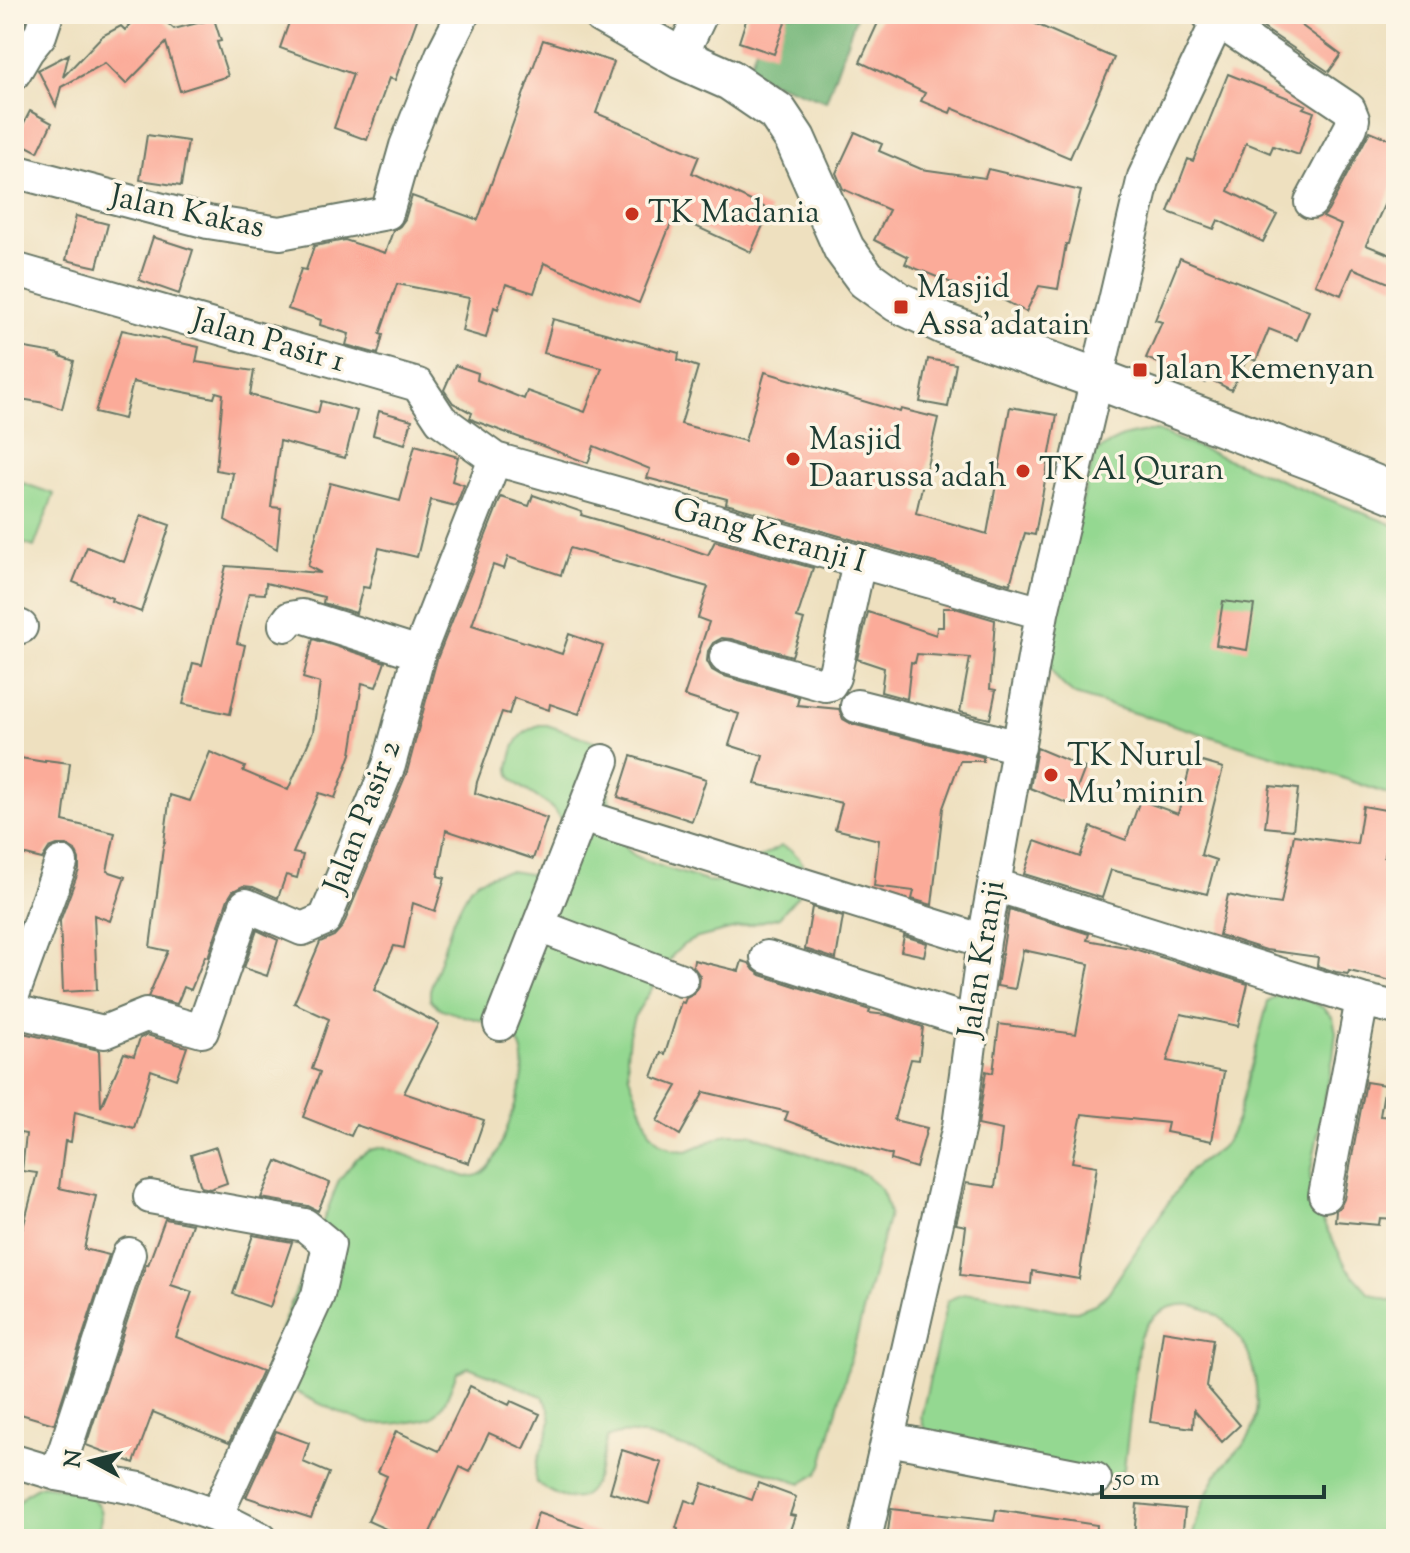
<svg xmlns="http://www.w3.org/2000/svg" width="1410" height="1553" viewBox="0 0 1410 1553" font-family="'Sorts Mill Goudy',serif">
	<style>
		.green { fill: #94d891; stroke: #5a8a62; stroke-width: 2 }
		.forest { fill: #77b87b; stroke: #4b7a58; stroke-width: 2 }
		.building { fill: #fbab99 }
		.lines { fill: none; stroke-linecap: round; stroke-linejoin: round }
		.minor-casing { stroke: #677665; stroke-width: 36 }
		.major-casing { stroke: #677665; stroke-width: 44 }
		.minor { stroke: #fff; stroke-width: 32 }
		.major { stroke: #fff; stroke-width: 40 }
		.poi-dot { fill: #c8321e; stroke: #fcf5e5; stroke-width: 3 }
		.labels { text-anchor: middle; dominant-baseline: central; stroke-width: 7; stroke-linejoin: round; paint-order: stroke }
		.street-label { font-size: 32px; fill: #1f3d34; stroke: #fcf5e5 }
		.poi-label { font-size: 32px; fill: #1f3d34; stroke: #fcf5e5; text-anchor: start }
	</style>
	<rect width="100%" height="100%" fill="#fcf5e5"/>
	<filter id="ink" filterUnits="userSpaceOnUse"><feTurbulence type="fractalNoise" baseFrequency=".0125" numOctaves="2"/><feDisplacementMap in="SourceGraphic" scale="16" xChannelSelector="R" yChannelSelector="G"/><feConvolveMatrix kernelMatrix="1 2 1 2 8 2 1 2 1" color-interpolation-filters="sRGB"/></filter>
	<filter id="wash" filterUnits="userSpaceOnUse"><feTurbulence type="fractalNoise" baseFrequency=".006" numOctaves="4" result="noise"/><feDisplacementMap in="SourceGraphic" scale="32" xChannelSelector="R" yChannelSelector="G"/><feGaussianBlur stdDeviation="1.8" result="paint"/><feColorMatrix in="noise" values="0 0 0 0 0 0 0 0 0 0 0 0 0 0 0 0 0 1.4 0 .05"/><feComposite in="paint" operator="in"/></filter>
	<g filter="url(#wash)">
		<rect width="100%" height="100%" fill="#eee0bf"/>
		<path class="green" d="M1157 431 1396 526V797L1311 767 1075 695C1054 679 1049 670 1043 645L1095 453C1117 436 1130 434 1157 431Z
			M14 480 54 494 34 547 14 540Z
			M539 725H547L594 741 602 748C607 776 609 839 634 855 651 865 686 874 706 881L718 882 727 880 755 860 781 846 791 850 800 859 807 877 800 893 779 917 694 939 683 945 673 955 634 1017 629 1034 627 1056 629 1076 650 1132 659 1142 673 1150 687 1151 728 1134H750L864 1174C882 1187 885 1193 889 1215L822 1465 817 1474 802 1483 643 1435C629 1433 620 1432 607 1438 597 1484 589 1522 536 1482 531 1450 566 1428 542 1396L469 1367 457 1372C451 1387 446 1405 434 1416 427 1422 379 1426 369 1423 351 1418 279 1389 272 1373 270 1368 271 1360 271 1355L339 1180 356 1159 370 1150 384 1147 466 1177C475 1176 481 1176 488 1168 499 1157 520 1093 523 1076 524 1064 524 1050 517 1040 502 1018 460 1020 438 1007 437 1006 431 1000 430 999V990L453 920 470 887 479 880 498 873 510 871 534 875 545 870 563 827C558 798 509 791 509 769 509 764 512 756 513 751 517 737 526 730 539 725Z
			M1279 995 1309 1000 1322 1007 1333 1018 1336 1032 1333 1057 1310 1175 1312 1194 1319 1214 1347 1268 1369 1293 1396 1303V1539H1192C1197 1517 1204 1496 1216 1476 1230 1453 1252 1446 1256 1416 1258 1395 1256 1375 1249 1356 1233 1315 1183 1283 1148 1323 1145 1328 1142 1334 1139 1339L1124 1469 1118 1476 1110 1480 927 1439 921 1417 947 1302C957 1294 967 1293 980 1294L1059 1310 1077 1311 1095 1304 1108 1293 1190 1170 1223 1146 1227 1141 1237 1120 1268 1002Z
			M42 1485C75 1491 118 1493 94 1539H14C14 1511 13 1497 42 1485Z"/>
		<path class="forest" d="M768 14H857L826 101 747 73Z"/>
		<g id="blocks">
			<path class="building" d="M140 14H157L174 29 214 19 221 41 217 42 228 76 180 91 166 43 126 84 105 63 61 87 56 106 38 70 69 54 63 77 102 36 121 26 125 30Z
				M292 14H419L395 80 389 78 367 140 334 128 353 74 280 48Z
				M748 14H788L774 54 739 42Z
				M882 14H1013L1114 58 1070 158 952 108 950 113 921 101 925 93 860 62Z
				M1264 14H1286L1341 55 1329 72 1259 25Z
				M543 40 614 62 596 113 699 156 692 173 770 210 751 252 674 216 639 303 544 263 534 293 506 284 498 309 494 307 486 338 462 331 469 298 397 284 380 334 383 335 378 354 346 345 349 334 320 325 321 320 288 309 301 269 306 270 314 246 345 240 385 253 393 231 400 226 405 219 412 196 478 220Z
				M1228 74 1306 105 1303 108 1314 112 1299 155 1273 146 1270 153 1246 143 1228 191 1277 215 1263 242 1218 220 1214 229 1168 212 1188 159 1193 161Z
				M30 111 52 123 38 152 15 140Z
				M1370 131 1396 142V179L1366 245 1396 257V286L1353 268 1341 295 1315 284 1341 225 1323 217 1328 211Z
				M855 132 882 144 879 151 921 169 985 178 988 169 1081 191 1068 244H1066L1058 289 1039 286 1026 312 990 293 988 298 905 264 908 257 874 240 889 210 843 189 836 173Z
				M147 135 188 141 181 186 140 180Z
				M76 216 108 224 97 267 66 260Z
				M153 237 193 250 179 294 139 280Z
				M1180 258 1309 311 1297 340 1269 329 1256 361 1248 357 1231 390 1208 378 1206 383 1146 358 1162 322 1155 320Z
				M553 319 679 353 678 360 698 367 681 424 745 441 765 372 900 412 901 409 938 418 916 513 987 534 1010 407 1057 415 1035 535 1025 533 1010 584 726 504 727 499 647 478 650 469 594 446 588 463 475 421 470 418 472 413 453 403 444 390 455 365 478 373 477 380 524 399 527 391 585 412 602 368 544 353Z
				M122 330 199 347 196 362 254 371 250 395 318 413 321 401 357 411 345 458 280 441 271 507 281 508 277 549 225 520 233 473 216 470 223 394 216 392 214 398 133 382 124 419 95 412Z
				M14 346 60 354V356L74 361 62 409 45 403 14 398Z
				M928 359 956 364 948 407 920 402Z
				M379 411 412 420 405 444 373 435Z
				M415 445 458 457 452 481 464 485 456 506 431 500 417 557 379 548 369 588 363 587 356 613 323 603 324 597 266 583 265 594 249 593 237 643 245 645 230 714 183 704 193 663 202 665 226 566 321 573 308 566 330 483 400 501Z
				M533 495 582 512 581 515 647 534 708 555 715 541 813 568 797 618 804 620 792 656 731 639 722 638 713 643 708 651 707 661 712 670 721 675 799 697 797 705 839 709 843 719 852 724 983 757V761H960L943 808 932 905 912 899 914 891 874 886 879 840 835 829 842 803 755 784 763 756 729 745 739 714 684 696 709 622 698 618 708 587 570 548 561 575 508 557 504 569 493 565 472 625 562 654 569 634 603 646 579 714 550 704 549 710 514 698 509 714 502 712 477 782 475 793 547 818 533 859 446 830 438 876 445 878 435 911 413 903 404 948 394 946 374 990 439 1024 404 1093 484 1120 469 1163 356 1125 351 1136 303 1117 320 1072 312 1069 329 1019 294 1003 320 942 334 936 343 926 407 772 437 659 501 497 529 506Z
				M141 515 170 525 141 612 111 601 112 598 73 582 87 547 124 562Z
				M1223 601 1254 605 1247 650 1216 645Z
				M943 608H955L995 620 990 689 996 690 990 719 960 712 970 658 917 654 915 663 911 662 907 699 881 692 884 668 857 659 868 612 936 635 937 627H943Z
				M313 639 385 662 376 687 362 683 351 754 335 798 319 793 293 853 303 855 297 878 286 875 278 898 253 887 243 886 233 891 228 899 208 957 205 956 191 990 184 987 177 1004 148 997 168 951 150 947 163 848 165 842H164L170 795 190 801 210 752 245 767 243 771 288 790 313 732 320 683 303 678Z
				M1037 748 1085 768 1071 805 1030 788Z
				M631 756 706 779 692 821 618 797Z
				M14 757 45 762V760L70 763 63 821 115 833 107 871 125 877 110 921 94 915 97 990 63 992 60 921 79 870V859L75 850 67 845H57L49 848 42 859 14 852Z
				M1192 759 1223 768 1201 855 1216 860 1207 894 1111 870 1102 898 1024 874 1035 841 1080 857 1091 827 1126 840 1140 800 1178 814Z
				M1270 786 1298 789 1293 830 1265 827Z
				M1363 806 1391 811 1384 857 1396 861V982L1349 971 1348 974 1336 972 1317 966 1318 957 1266 950 1219 935 1228 895 1251 900 1281 904 1294 835 1357 844Z
				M812 907 843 917 836 959 805 949Z
				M1009 909 1089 934 1087 940 1131 948 1248 984 1238 1026 1181 1014 1167 1061 1224 1072 1212 1141 1166 1132 1168 1123 1082 1114 1072 1162 1097 1166 1079 1279 1032 1271 1031 1284 960 1275 966 1226 956 1224 966 1183 995 1187 1002 1130 978 1125 986 1071 993 1073 999 1024 1076 1034 1089 964 1023 950 1015 989 997 986Z
				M257 930 278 940 267 976 244 968Z
				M904 936 927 943 924 956 901 951Z
				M694 960 739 971 742 961 749 963 754 970 761 975 870 1010 869 1013 887 1015 923 1027 919 1060 911 1059 894 1120 927 1128 916 1168 891 1160 892 1155 841 1141 785 1120 788 1112 704 1092 680 1135 657 1121 677 1086 652 1077 661 1053 665 1054 681 1002 684 1003 686 998 694 994 699 986 700 976 693 966Z
				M14 1031 99 1050 101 1107 124 1053 134 1056 140 1038 147 1035 187 1047 176 1079 151 1070 134 1128 75 1112 71 1142 65 1141 59 1188 96 1196 84 1249 109 1255 54 1424 14 1412V1226L23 1228 37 1173 22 1171 26 1134 14 1132Z
				M1366 1082 1385 1085 1380 1116 1396 1117V1219L1380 1218 1379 1225 1335 1221 1336 1210 1340 1207 1344 1199Z
				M216 1147 227 1183 210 1189 201 1187 191 1155Z
				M277 1161 330 1183 318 1211 308 1206 261 1198Z
				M165 1219 192 1224 171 1285 192 1292 176 1337 262 1371 229 1443 153 1412 134 1463 86 1445 146 1264 148 1265Z
				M253 1235 292 1242 270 1307 233 1294Z
				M1163 1331 1213 1339 1206 1386 1240 1425 1222 1442 1194 1410 1193 1428 1150 1422Z
				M470 1386 509 1405 511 1401 540 1414 524 1449 489 1433 470 1472 460 1467 427 1539H408L368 1521 387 1476 378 1472 396 1431 439 1451Z
				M276 1431 309 1443 303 1462 329 1473 311 1518 246 1497Z
				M622 1450 662 1463 649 1504 610 1492Z
				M703 1483 752 1500 758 1483 796 1497 790 1515 795 1516 787 1539H675L678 1529 676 1528 685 1500 696 1504Z
				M1137 1504 1185 1509 1182 1539 1134 1536Z
				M891 1509 994 1521 996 1510 1097 1525 1096 1539H887Z
				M538 1513 602 1535 601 1539H530Z"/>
		</g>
	</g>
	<g filter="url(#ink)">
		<use href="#blocks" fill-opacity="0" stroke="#677665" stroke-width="2"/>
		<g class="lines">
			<defs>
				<path id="minor" d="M1208 14 1349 109 1353 119 1351 127 1311 202
					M680 58 701 14
					M14 73 27 51 40 35 47 14
					M14 171 208 222 280 233 387 213 406 146 442 55 463 14
					M14 269 418 385 441 420 495 459 1042 613
					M14 624 21 627
					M285 625 290 618 302 616 419 653
					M726 657 825 685 830 684 834 677 859 562
					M857 706 1019 747
					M582 816 984 941
					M995 885 1362 1000 1396 1008
					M539 926 681 980
					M767 957 971 1022
					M14 992 61 863
					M14 1011 104 1032 146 1015 202 1031 246 905 302 929 325 919 389 765 419 653 495 459
					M500 1024 603 761
					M1325 1195 1362 1000
					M150 1197 305 1225 329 1245 318 1295 216 1516
					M889 1439 1095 1479
					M14 1461 57 1474 140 1489 216 1516 261 1539
					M57 1474 129 1254
					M865 1539 959 1126 984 941 1042 613 1144 177 1221 14"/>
				<path id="major" d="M603 14 680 58 730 80 777 112 795 139 844 249 866 279 898 302 944 324 1098 379 1316 461 1396 494"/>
			</defs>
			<use href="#minor" class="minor-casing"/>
			<use href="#major" class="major-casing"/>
			<use href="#minor" class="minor"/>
			<use href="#major" class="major"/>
		</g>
	</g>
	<g class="poi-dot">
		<circle cx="632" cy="214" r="8"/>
		<rect x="893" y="299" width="16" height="16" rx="4"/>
		<rect x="1132" y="362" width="16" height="16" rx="4"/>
		<circle cx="793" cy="459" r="8"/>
		<circle cx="1023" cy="471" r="8"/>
		<circle cx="1051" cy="775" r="8"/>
	</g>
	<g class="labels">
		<g class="street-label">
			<text transform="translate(187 213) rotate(12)">Jalan Kakas</text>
			<text transform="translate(268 342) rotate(16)">Jalan Pasir 1</text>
			<text transform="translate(769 537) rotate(16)">Gang Keranji I</text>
			<text transform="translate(364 817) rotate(-69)">Jalan Pasir 2</text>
			<text transform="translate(983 959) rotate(-81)">Jalan Kranji</text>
		</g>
		<g class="poi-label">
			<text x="648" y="214">TK Madania</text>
			<text x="917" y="289">Masjid<tspan x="917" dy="37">Assa'adatain</tspan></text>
			<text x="1156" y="370">Jalan Kemenyan</text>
			<text x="809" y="441">Masjid<tspan x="809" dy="37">Daarussa'adah</tspan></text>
			<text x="1039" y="471">TK Al Quran</text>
			<text x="1067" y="757">TK Nurul<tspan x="1067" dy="37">Mu'minin</tspan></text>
		</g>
	</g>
	<rect width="1410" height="1553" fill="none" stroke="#fcf5e5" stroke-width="48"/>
	<g transform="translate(92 1461) rotate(277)" stroke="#fcf5e5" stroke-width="6" paint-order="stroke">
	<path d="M0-6L14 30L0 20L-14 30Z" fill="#1f3d34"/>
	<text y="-12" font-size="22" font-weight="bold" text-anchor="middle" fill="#1f3d34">N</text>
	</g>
	<path d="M1102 1485v12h222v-12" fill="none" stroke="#1f3d34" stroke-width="4"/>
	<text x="1114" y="1485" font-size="24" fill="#1f3d34" stroke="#fcf5e5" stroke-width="6" paint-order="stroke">50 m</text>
</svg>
